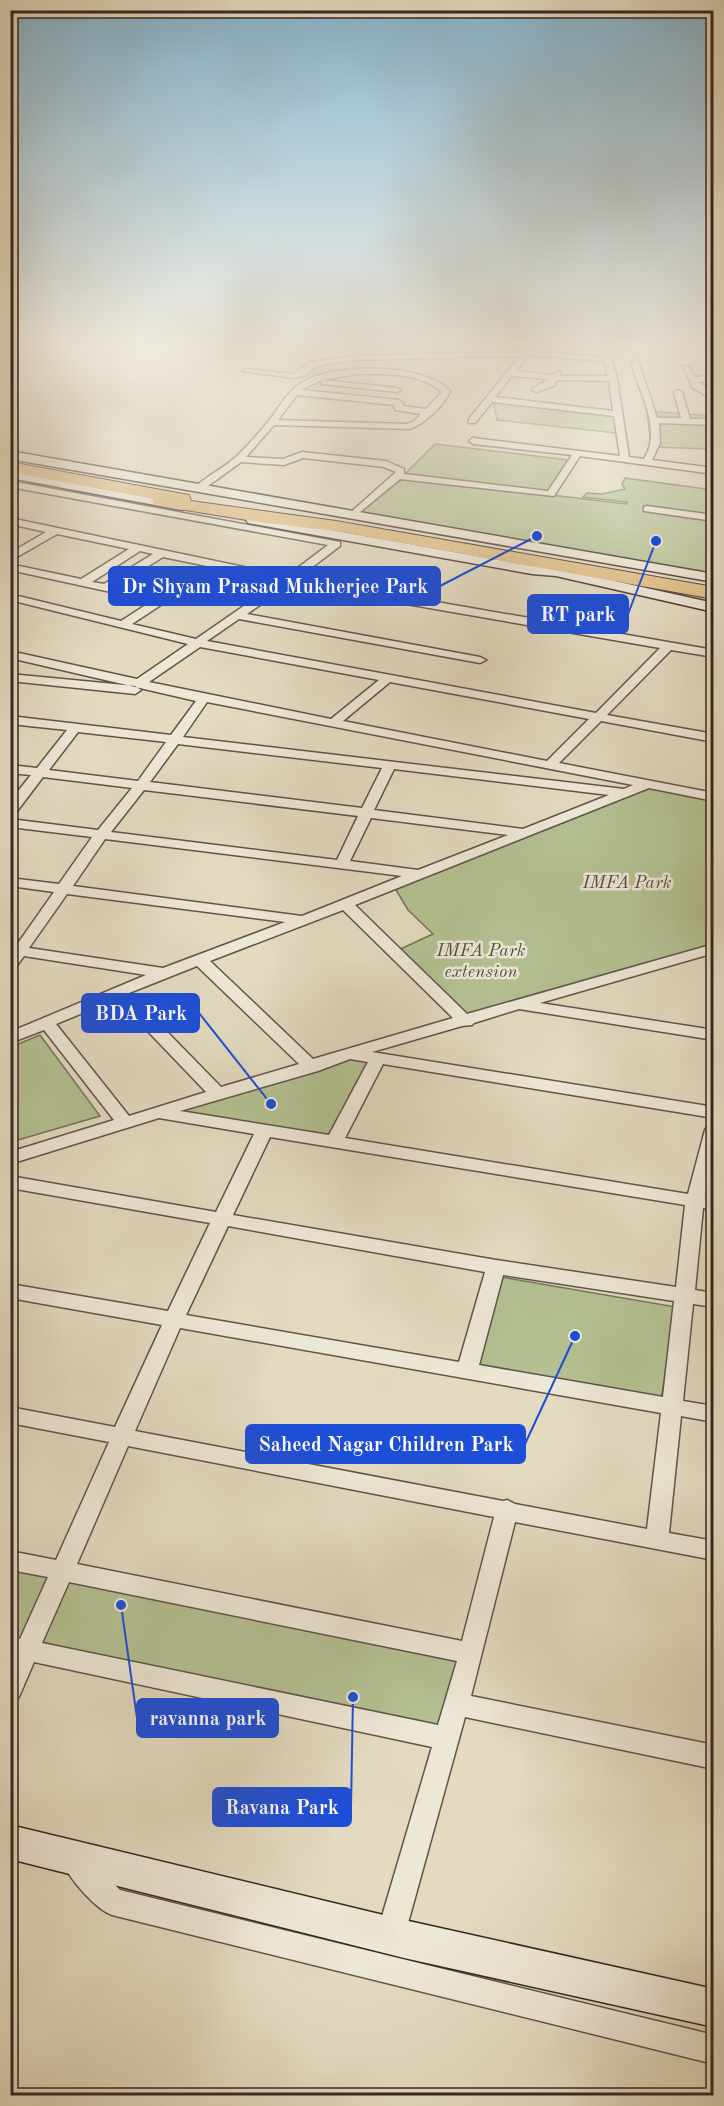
<svg xmlns="http://www.w3.org/2000/svg" width="724" height="2106" viewBox="0 0 724 2106" font-family="'Old Standard TT',serif">
	<style>
		.green { fill: #b4c092; stroke: #76745a; stroke-width: 1.5 }
		.lines { fill: none; stroke-linecap: round; stroke-linejoin: round }
		.street-casing { stroke: #635449; stroke-width: 3 }
		.secondary-casing { stroke: #382721; stroke-width: 3 }
		.highway-casing { stroke: #382721; stroke-width: 2 }
		.street { fill: #ede7d6; fill-rule: evenodd }
		.secondary { fill: #ede7d6; fill-rule: evenodd }
		.highway { fill: #e2bd80; fill-rule: evenodd }
		.labels { text-anchor: middle; dominant-baseline: central; stroke-width: 5; stroke-linejoin: round; paint-order: stroke }
		.park-label { font-size: 18px; font-style: italic; fill: #574d3d; stroke: #ede7d6 }
		.leader { fill: none; stroke: #1d4ed8; stroke-width: 2 }
		.callout-dot { fill: #1d4ed8; stroke: #ede7d6; stroke-width: 2 }
		.callout { fill: #1d4ed8; stroke: #1d4ed8; stroke-width: 2 }
		.callout-label { font-size: 20px; text-anchor: middle; font-weight: bold; fill: #fff }
	</style>
	<rect width="100%" height="100%" fill="#e3dac0"/>
	<filter id="stains"><feTurbulence type="fractalNoise" baseFrequency=".00333" numOctaves="4"/><feColorMatrix values="0 0 0 0 .2 0 0 0 0 .09 0 0 0 0 .02 0 0 0 .5 -.17"/></filter>
	<radialGradient id="worn" r=".72"><stop offset=".6" stop-color="#630" stop-opacity="0"/><stop offset="1" stop-color="#630" stop-opacity=".3"/></radialGradient>
	<path class="green" d="M498 399 616 412V433L497 420 494 405Z
		M647 411 713 416V449L651 447Z
		M435 444 569 460 549 492 404 475Z
		M625 478 713 490V577L355 515 398 482 404 479 427 480 626 504 627 502 583 497 587 493 602 494 625 489 622 484Z
		M648 784 713 797V945L466 1022 394 952 433 934 408 910 396 890 418 874Z
		M40 1035 100 1116 11 1142V1047Z
		M351 1053 377 1060 334 1142 158 1114Z
		M495 1276 676 1307 661 1400 470 1366Z
		M10 1560 471 1653 447 1731 11 1650Z"/>
	<g class="lines">
		<defs>
			<path id="street" d="M526 351 602 357 612 360 617 379 629 457 644 459C663 429 639 393 631 362L638 360 657 418H681L674 392 678 390 682 392 690 419H714V425L659 423 660 443 652 460 714 468V474L580 456 554 496 400 479 353 518 348 515 350 513 396 472 384 467 303 458 284 465 241 462 201 491 193 489C206 476 224 468 237 456 249 444 261 431 271 418 280 406 288 391 301 383 332 362 424 363 450 391 445 405 424 424 410 429L274 425 246 457 283 459 302 452 386 461 404 469V474L548 491 572 455 473 444 469 441 473 438 620 456 614 416 492 402 475 423H469V419L520 356 354 360 316 366 306 375 294 378 243 371 247 369 293 374 311 362 354 356ZM528 355 601 361 605 363 608 376H560V372H557L552 375 516 371ZM357 374C385 374 419 372 442 392L426 409 403 406V403L399 400 302 390 321 380ZM512 376 550 379 533 388 532 390 536 392 554 386 557 380 609 381 613 411 495 397ZM297 395 394 405 395 410 421 414 413 422 406 424 278 420Z
				M683 366H689L695 377 714 376V380L698 382 713 391 714 400 693 388Z
				M324 380 397 388 401 390 397 392 321 384V380Z
				M10 481 340 542V546L298 578 714 650V657L671 650 607 715 714 734V742L601 721 559 763 714 793V801L649 788 355 905 467 1014 714 944V953L540 1003 714 1030V1040L519 1009 474 1023 472 1025 462 1026 372 1052 714 1107V1118L383 1064 345 1138 688 1194 705 1130 708 1126 714 1125V1165L705 1196 714 1198V1210L703 1208 695 1290 714 1293V1307L693 1304 683 1401 714 1406V1422L681 1416 669 1533 714 1541V1560L515 1522 471 1696 714 1745V1769L465 1717 408 1923 404 1933 394 1937 384 1933 380 1923 432 1747 34 1662 19 1697 10 1700V1637L20 1639 48 1577 10 1570V1551L56 1560 109 1442 10 1423V1407L115 1427 162 1325 10 1298V1284L168 1311 210 1223 10 1188V1176L216 1212 254 1134 159 1118 10 1164V1152L114 1120 44 1030 10 1043V1032L146 975 24 956 15 968 10 969V946H16L54 892 10 886V878L59 884 92 837 10 827V819L98 830 132 788 43 777 15 814 10 815V801L31 775 10 773V765L37 768 67 730 10 724V716L171 735 196 701 10 658V651L137 679 188 644 10 600V594L121 621 152 601 10 570V564L81 579 129 549 57 534 10 561V553L46 532 10 524V518L287 576 328 545 10 487ZM140 551 153 554 104 584 92 582ZM163 557 207 566 159 596 115 587ZM217 568 280 581 196 639 132 624ZM291 584 660 648 596 713 207 641 239 619 480 663 486 660 480 657 247 614ZM200 647 379 680 331 719 149 682ZM390 682 589 719 547 761 343 721ZM207 702 633 785 624 789 183 737ZM78 732 166 742 138 781 49 770ZM178 744 382 768 362 808 150 782ZM394 769 609 795 523 829 374 810ZM144 790 358 816 337 860 111 832ZM371 818 508 835 418 870 350 861ZM105 839 402 876 302 916 73 886ZM67 894 285 922 163 968 29 948ZM343 910 453 1018 313 1059 210 961ZM197 966 299 1064 221 1087 129 993ZM117 999 206 1092 129 1116 56 1024ZM350 1059 368 1062 329 1135 180 1111 318 1071ZM270 1137 685 1205 676 1287 496 1260 233 1215ZM228 1226 485 1272 459 1362 186 1315ZM503 1275 674 1301 663 1397 479 1365ZM180 1328 661 1413 647 1529 515 1504 507 1500 503 1501 135 1431ZM128 1446 494 1517 462 1641 77 1564ZM69 1582 457 1661 438 1725 42 1643Z
				M647 506 714 515V521L644 511V507Z
				M10 674 135 686 141 690 135 694 10 681Z
				M76 1850 85 1854 120 1890 714 2035V2064L112 1915C96 1909 70 1880 63 1863L67 1854Z"/>
			<path id="secondary" d="M10 451 714 574V582L10 459Z
				M10 470 182 502 189 506 182 510 10 478Z
				M253 516 532 566 556 568 714 603V612L556 576 532 574 248 523 246 520Z
				M10 1825 404 1920 714 1989V2027L404 1958 10 1859Z"/>
			<path id="highway" d="M10 462 183 494 189 495 191 501 336 521 714 587V599L336 531 266 523 161 506 155 505 152 501 154 499 10 472Z"/>
		</defs>
		<use href="#street" class="street-casing"/>
		<use href="#secondary" class="secondary-casing"/>
		<use href="#highway" class="highway-casing"/>
		<use href="#street" class="street"/>
		<use href="#secondary" class="secondary"/>
		<use href="#highway" class="highway"/>
	</g>
	<linearGradient id="sky" x2="0" y2="1"><stop stop-color="#87b7d2"/><stop offset="0.54" stop-color="#f2eee3"/><stop offset="1" stop-color="#f2eee3" stop-opacity="0"/></linearGradient>
	<rect width="724" height="636" fill="url(#sky)"/>
	<g class="labels">
		<g class="park-label">
			<text x="627" y="883">IMFA Park</text>
			<text x="481" y="951">IMFA Park<tspan x="481" dy="21">extension</tspan></text>
		</g>
	</g>
	<path class="leader" d="M537 536L440 586M656 541L628 614M271 1104L199 1013M575 1336L525 1444M121 1605L137 1718M353 1697L351 1807"/>
	<g class="callout-dot">
		<circle cx="537" cy="536" r="6"/>
		<circle cx="656" cy="541" r="6"/>
		<circle cx="271" cy="1104" r="6"/>
		<circle cx="575" cy="1336" r="6"/>
		<circle cx="121" cy="1605" r="6"/>
		<circle cx="353" cy="1697" r="6"/>
	</g>
	<g class="callout">
		<rect x="109" y="567" width="331" height="38" rx="6"/>
		<rect x="528" y="595" width="100" height="38" rx="6"/>
		<rect x="82" y="994" width="117" height="38" rx="6"/>
		<rect x="246" y="1425" width="279" height="38" rx="6"/>
		<rect x="137" y="1699" width="141" height="38" rx="6"/>
		<rect x="213" y="1788" width="138" height="38" rx="6"/>
	</g>
	<g class="callout-label">
		<text x="275" y="593">Dr Shyam Prasad Mukherjee Park</text>
		<text x="578" y="621">RT park</text>
		<text x="141" y="1020">BDA Park</text>
		<text x="386" y="1451">Saheed Nagar Children Park</text>
		<text x="208" y="1725">ravanna park</text>
		<text x="282" y="1814">Ravana Park</text>
	</g>
	<rect width="724" height="2106" fill="none" stroke="#e3dac0" stroke-width="36"/>
	<rect x="12" y="12" width="700" height="2082" fill="none" stroke="#382721" stroke-width="3"/>
	<rect x="18" y="18" width="688" height="2070" fill="none" stroke="#382721" stroke-width="1.5"/>
	<rect width="100%" height="100%" filter="url(#stains)"/>
	<rect width="100%" height="100%" fill="url(#worn)"/>
</svg>
